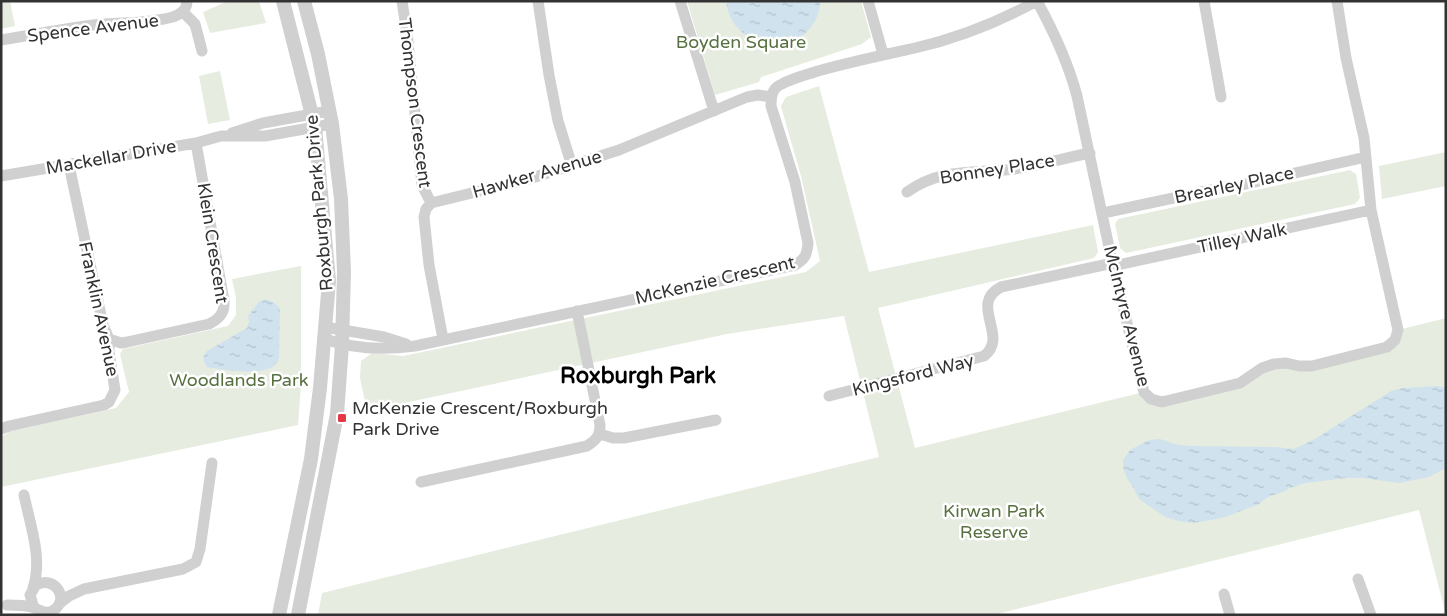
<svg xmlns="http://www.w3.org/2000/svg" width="1447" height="616" viewBox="0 0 1447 616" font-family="'Varela Round',sans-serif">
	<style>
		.park { fill: #e6ecdf }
		.water { fill: url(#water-ripples) }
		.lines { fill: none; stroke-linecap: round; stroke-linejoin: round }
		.minor { stroke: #d0d0d0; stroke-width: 11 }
		.tertiary { stroke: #d0d0d0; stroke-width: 14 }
		.poi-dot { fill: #e63946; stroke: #fff; stroke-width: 2 }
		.labels { text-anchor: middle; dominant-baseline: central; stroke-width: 5; stroke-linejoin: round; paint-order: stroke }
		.street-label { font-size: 18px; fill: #333; stroke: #fff }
		.park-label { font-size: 18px; fill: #56703f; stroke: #fff }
		.poi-label { font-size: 18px; fill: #333; stroke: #fff; text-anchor: start }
		.district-label { font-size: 22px; font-weight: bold; fill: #000; stroke: #fff }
	</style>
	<defs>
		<pattern id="water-ripples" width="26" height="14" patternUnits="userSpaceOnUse" patternTransform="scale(1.25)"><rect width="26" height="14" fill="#cfe2ee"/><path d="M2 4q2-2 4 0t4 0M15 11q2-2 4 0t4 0" fill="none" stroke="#b2c2cd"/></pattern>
	</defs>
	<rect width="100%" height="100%" fill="#fff"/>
	<path class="park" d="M1 1H10L15 26 1 29Z
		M228 1H259L266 23 210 33 203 12Z
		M687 1H861L871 37 862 44 761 77 759 82 715 95Z
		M220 71 230 120 208 124 199 76Z
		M819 86 869 272 1093 225 1098 252 1094 258 878 308 915 448 1144 392 1151 399 1240 383 1262 368 1299 366 1387 347 1398 330 1446 318V615L1419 510 993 615H318L322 593 879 457 844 316 727 334 367 411 360 378 361 361 372 353 403 356 806 272 820 261 801 176 781 106 786 97Z
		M1446 152V186L1382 199 1379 166Z
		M1350 170 1356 174 1360 198 1355 204 1126 253 1120 248 1115 224 1118 219Z
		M301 266V385L298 425 1 487V437L11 431 116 408 129 392 120 354 123 349 228 326 236 315V298L232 279Z"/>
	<path class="water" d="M726 1H820C820 20 808 34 792 42V35L784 38 782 45C755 47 729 30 726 1Z
		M263 300C271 300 275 302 280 309L279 355C279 357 278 361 277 363 267 377 222 370 207 367 203 361 202 357 207 351L247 328 249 321 248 316 259 302Z
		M1437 386 1446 388V468L1429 477 1399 483 1363 478H1346L1305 483 1290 488 1283 492 1268 497 1259 504 1228 516 1218 519 1192 523 1179 521 1165 517 1139 499 1133 487 1128 480 1123 468V460L1130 450 1149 440 1160 439 1174 444 1189 446 1276 447 1294 449 1315 439 1391 391 1403 388Z"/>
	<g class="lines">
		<path class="minor" d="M402 1 408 41 422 185 431 203
			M538 1 549 75 558 121 572 166
			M680 1 714 111
			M868 1 883 54
			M1037 1C1054 32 1068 62 1077 96L1113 266 1144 392 1151 399 1162 402 1240 383 1262 368 1274 364 1286 363 1299 366H1312L1387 347 1395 340 1398 330 1371 210 1364 138 1346 58 1337 1
			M1204 1 1221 97
			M183 12 195 24 202 51
			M1 40C32 35 62 29 93 25 119 22 147 24 173 17 181 14 187 10 187 1
			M232 133 263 123 329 111
			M1 176 196 143 221 136H265L332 124
			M907 192C943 167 974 174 1014 169 1040 165 1065 158 1090 153
			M1103 213 1211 190 1224 189 1366 157
			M1113 266 1371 210
			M325 327 384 337 406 344
			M109 339 121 343 127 342 209 324C219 319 225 313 224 301L196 143
			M325 339C353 349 385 350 415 346L795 265C805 259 807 255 808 243L795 182 771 106C771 96 772 88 782 84 793 78 806 75 818 71 850 62 883 55 915 48 958 38 998 22 1037 1
			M443 339 429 265 424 217 426 209 431 203 529 179 619 150 747 97 758 95 771 97
			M829 396 984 356C1010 337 968 304 1001 287L1113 263
			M1 429 9 426 104 405 109 402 115 390 109 352V339L103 325 69 165
			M600 434 613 438H624L716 420
			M421 482 587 446C596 440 600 436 600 425L577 311
			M24 495C30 525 43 558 33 588
			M1358 579 1371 615
			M1224 594 1230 615
			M59 604 69 596 84 589 183 569 196 562 200 549 212 463
			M7 605C15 605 24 605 31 607 39 609 45 616 54 610 70 599 55 575 36 585L30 595 34 608"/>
		<path class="tertiary" d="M279 615 311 459 320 388 329 281 315 127 283 1
			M298 615 337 414 342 345 344 272 341 199 332 124 318 54 304 1"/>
	</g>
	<rect class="poi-dot" x="337" y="413" width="10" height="10" rx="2.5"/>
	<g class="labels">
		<g class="street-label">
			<text transform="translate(93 28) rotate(-7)">Spence Avenue</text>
			<text transform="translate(415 103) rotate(83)">Thompson Crescent</text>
			<text transform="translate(111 157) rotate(-10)">Mackellar Drive</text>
			<text transform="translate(997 169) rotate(-9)">Bonney Place</text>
			<text transform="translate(537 174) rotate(-16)">Hawker Avenue</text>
			<text transform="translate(1234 185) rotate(-12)">Brearley Place</text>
			<text transform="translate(319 203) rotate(-95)">Roxburgh Park Drive</text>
			<text transform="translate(1242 238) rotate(-12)">Tilley Walk</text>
			<text transform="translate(213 243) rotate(81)">Klein Crescent</text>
			<text transform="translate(715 280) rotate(-13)">McKenzie Crescent</text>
			<text transform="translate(99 309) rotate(78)">Franklin Avenue</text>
			<text transform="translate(1127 316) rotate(76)">McIntyre Avenue</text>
			<text transform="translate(913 375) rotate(-14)">Kingsford Way</text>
		</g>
		<g class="park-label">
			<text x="741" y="42">Boyden Square</text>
			<text x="239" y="380">Woodlands Park</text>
			<text x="994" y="511">Kirwan Park<tspan x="994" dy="21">Reserve</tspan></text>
		</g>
		<g class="poi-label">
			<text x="352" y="408">McKenzie Crescent/Roxburgh<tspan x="352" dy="21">Park Drive</tspan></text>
		</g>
		<g class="district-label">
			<text x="638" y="376">Roxburgh Park</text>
		</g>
	</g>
	<rect width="1447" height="616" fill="none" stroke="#333333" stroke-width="5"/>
</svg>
